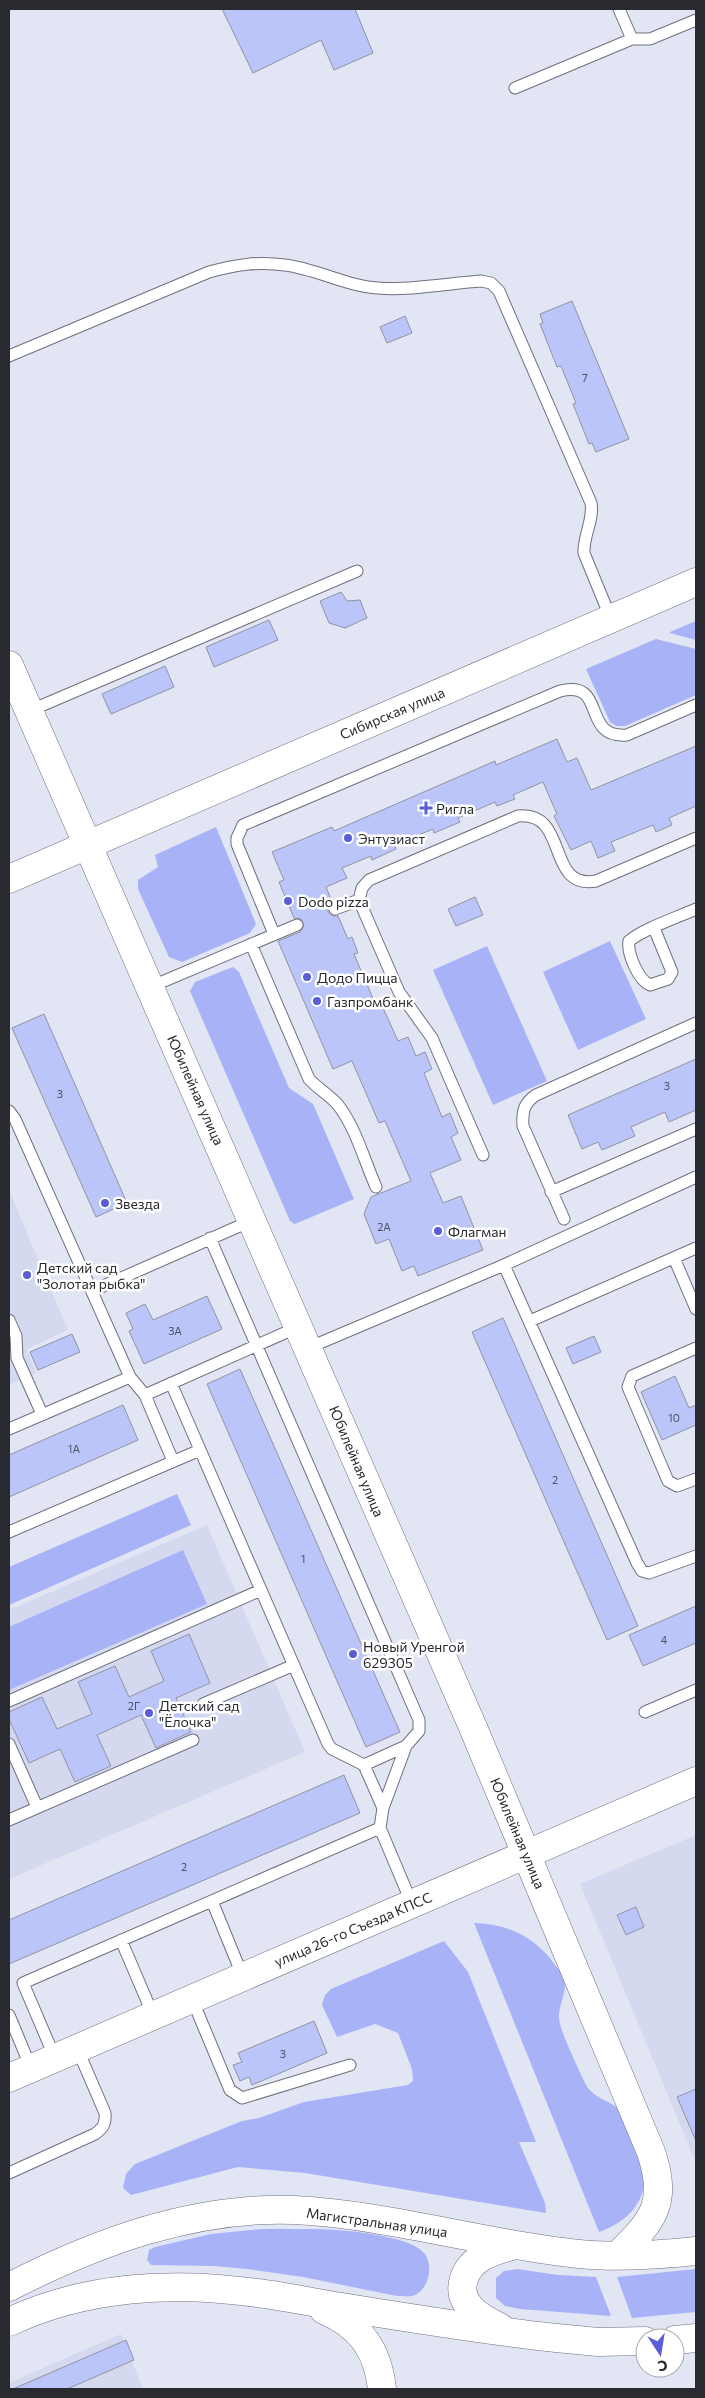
<svg xmlns="http://www.w3.org/2000/svg" width="705" height="2398" viewBox="0 0 705 2398" font-family="Commissioner,sans-serif">
	<style>
		.built { fill: #d5d9ef }
		.green { fill: #a8b2f6 }
		.building { fill: #bcc5fa; stroke: #9093a0 }
		.lines { fill: none; stroke-linecap: round; stroke-linejoin: round }
		.lane-casing { stroke: #6e707d; stroke-width: 13 }
		.secondary-casing { stroke: #6e707d; stroke-width: 29 }
		.lane { stroke: #fff; stroke-width: 11 }
		.secondary { stroke: #fff; stroke-width: 28 }
		.poi-dot { fill: #5a5dd5; stroke: #fff; stroke-width: 2 }
		.labels { text-anchor: middle; dominant-baseline: central; stroke-width: 5; stroke-linejoin: round; paint-order: stroke }
		.number-label { font-size: 11px; fill: #4e5162 }
		.street-label { font-size: 14px; fill: #292a30; stroke: #fff }
		.poi-label { font-size: 14px; fill: #292a30; stroke: #fff; text-anchor: start }
	</style>
	<rect width="100%" height="100%" fill="#e2e5f4"/>
	<path class="built" d="M9 1190 68 1330 27 1349 36 1373 9 1385Z
		M207 1525 305 1752 9 1879V1610Z
		M696 1835V2163L580 1884Z
		M121 2334 143 2389H9V2383Z"/>
	<path class="green" d="M696 621V640L670 633V632Z
		M656 639 696 649V695L625 726H616L610 722 586 669Z
		M216 827 256 924 250 933 182 962 169 957 138 889V880L158 867 155 855Z
		M610 941 646 1019 578 1050 543 972Z
		M487 946 547 1081 493 1105 433 970Z
		M233 967 239 972 289 1088 313 1104 354 1199 295 1224 290 1221 190 991 195 982Z
		M177 1494 191 1525 9 1605V1567Z
		M183 1550 207 1604 9 1690V1627Z
		M474 1923C506 1923 537 1938 555 1965 560 1971 564 1977 565 1985 565 1996 558 2008 559 2019 560 2031 579 2070 585 2083 592 2099 613 2100 622 2113 627 2121 630 2133 634 2142 637 2150 642 2158 643 2166 650 2200 628 2222 599 2232Z
		M444 1941 468 1972 536 2142H519L545 2203 546 2213 305 2173 238 2167 131 2195 123 2188 126 2174 135 2164 242 2121 259 2118 304 2102 408 2085 413 2081 412 2069 398 2033 375 2024 337 2037 322 2005 325 1995 331 1989Z
		M262 2229C306 2229 352 2227 395 2239 404 2241 419 2246 425 2254 434 2267 428 2292 412 2296 408 2297 401 2296 397 2296L303 2277 247 2269 214 2266 151 2265 147 2260 149 2250 155 2247 211 2234Z
		M517 2269 558 2275 596 2277 611 2316 520 2309 505 2306 496 2298V2278L504 2271Z
		M696 2269V2312L632 2318 617 2277Z"/>
	<path class="building" d="M222 9H355L373 53 334 70 321 40 253 73Z
		M572 301 629 439 596 452 592 443 589 444 573 404 576 403 561 366 557 367 540 324 543 323 540 314Z
		M405 316 412 333 387 343 380 327Z
		M341 592 347 601 360 600 367 618 345 628 329 623 320 601Z
		M269 620 278 640 214 667 206 647Z
		M165 666 174 687 111 714 102 694Z
		M557 739 567 762 577 758 591 790 696 746V806L669 818 672 825 656 832 653 825 611 842 615 851 598 858 591 841 571 850 554 816 557 814 543 782 513 795 515 799 497 806 495 802 458 818 460 822 434 833 433 829 394 845 396 849 372 860 371 856 342 868 347 878 326 887 332 902 328 907V912L333 916H338L348 939 352 937 358 953 354 954 374 1001 379 999 398 1041 408 1037 416 1056 425 1052 432 1069 424 1073 442 1117 450 1113 458 1133 451 1137 461 1160 430 1173 443 1203 461 1196 483 1250 418 1276 414 1266 402 1271 389 1239 376 1244 364 1214 371 1197 411 1181 385 1121 379 1123 352 1061 333 1069 278 941 300 932 304 925 301 919 294 918 279 882 284 880 272 852 332 827 334 831 495 761 496 765Z
		M475 897 483 915 456 926 448 909Z
		M44 1014 127 1203 96 1217 12 1028Z
		M696 1059V1110L669 1122 665 1112 631 1127 635 1136 602 1150 598 1142 582 1149 568 1115Z
		M207 1296 222 1329 144 1364 129 1331 133 1329 126 1313 145 1304 153 1320Z
		M503 1318 638 1626 607 1640 472 1332Z
		M72 1334 80 1352 38 1370 30 1352Z
		M594 1336 601 1352 573 1364 566 1348Z
		M240 1369 400 1732 366 1747 207 1384Z
		M675 1376 689 1408 696 1405V1425L662 1440 641 1392Z
		M123 1405 138 1440 9 1497V1455Z
		M696 1606V1643L643 1666 629 1635Z
		M189 1634 210 1683 176 1698 191 1732 156 1748 141 1715 97 1735 111 1766 75 1782 60 1749 29 1763 9 1719V1712L42 1697 57 1729 92 1714 78 1682 115 1666 129 1697 164 1681 151 1651Z
		M344 1775 360 1813 9 1964V1920Z
		M636 1907 644 1927 626 1935 617 1915Z
		M314 2021 327 2053 252 2085 249 2077 240 2081 233 2065 242 2062 238 2053Z
		M696 2089V2141L677 2097Z
		M126 2340 134 2360 67 2389H13Z"/>
	<g class="lines">
		<defs>
			<path id="lane" d="M632 39H650L696 20
				M515 88 632 39 619 9
				M9 356 209 272C235 265 258 261 285 265 317 269 346 286 378 288 407 291 451 283 481 281L491 283 499 291 591 503C594 520 583 536 584 553L611 619
				M29 711 357 571
				M335 909 359 900
				M654 928 672 972 668 979 650 985C638 980 627 953 629 941 645 928 676 918 696 909
				M274 934 237 844V838L243 825 560 691C608 679 580 739 627 735L696 705
				M251 944 309 1079C318 1089 330 1095 338 1105 355 1126 365 1162 376 1187
				M150 987 297 925
				M9 1111 15 1119 130 1377
				M483 1155 432 1038 399 992 359 900 362 888 369 880 518 816C570 811 545 890 596 881L696 838
				M551 1192 696 1129
				M564 1219 523 1126C522 1111 524 1103 536 1095L696 1023
				M210 1238 419 1720V1731L406 1746 364 1765
				M674 1258 696 1309
				M504 1265 696 1177
				M92 1291 253 1220
				M9 1320 16 1336 17 1358 42 1414
				M530 1321 696 1248
				M308 1348 504 1265 637 1563 642 1571 649 1573 696 1556
				M696 1348 632 1376 628 1387 668 1481 677 1486 696 1479
				M171 1383 328 1744 332 1749 364 1765 383 1808
				M145 1395 173 1461
				M9 1429 130 1377 145 1395 298 1327
				M9 1532 200 1450
				M9 1701 261 1590
				M203 1704 294 1665
				M645 1712 696 1690
				M9 1744 37 1807
				M9 1820 193 1740
				M380 1828 412 1904
				M212 1901 243 1977
				M121 1940 153 2015
				M192 1999 230 2090 242 2098 350 2065
				M9 2015 31 2068
				M55 2058 23 1983 380 1828 383 1808 406 1746
				M9 2173 95 2134C103 2128 106 2124 105 2113L77 2048"/>
			<path id="secondary" d="M9 665 472 1725 651 2152C668 2203 654 2220 618 2255
				M9 879 696 582
				M9 2078 696 1781
				M9 2287C97 2242 194 2206 295 2210 391 2215 483 2244 579 2254 618 2258 658 2255 696 2251
				M324 2310C360 2325 378 2350 382 2389
				M9 2322C85 2286 174 2281 257 2293 283 2296 309 2302 335 2306 409 2318 482 2330 556 2338L598 2342 645 2341
				M501 2328C490 2322 476 2316 469 2306 455 2289 465 2267 482 2257 492 2251 504 2248 515 2245
				M675 2340 696 2338"/>
		</defs>
		<use href="#lane" class="lane-casing"/>
		<use href="#secondary" class="secondary-casing"/>
		<use href="#lane" class="lane"/>
		<use href="#secondary" class="secondary"/>
	</g>
	<g class="poi-dot">
		<path d="M423.5 800.5h5v5h5v5h-5v5h-5v-5h-5v-5h5z"/>
		<circle cx="348" cy="838" r="5"/>
		<circle cx="288" cy="901" r="5"/>
		<circle cx="307" cy="977" r="5"/>
		<circle cx="317" cy="1001" r="5"/>
		<circle cx="105" cy="1203" r="5"/>
		<circle cx="438" cy="1231" r="5"/>
		<circle cx="27" cy="1275" r="5"/>
		<circle cx="353" cy="1654" r="5"/>
		<circle cx="149" cy="1713" r="5"/>
	</g>
	<g class="labels">
		<g class="number-label">
			<text x="585" y="377">7</text>
			<text x="667" y="1085">3</text>
			<text x="60" y="1093">3</text>
			<text x="384" y="1226">2А</text>
			<text x="175" y="1330">3А</text>
			<text x="674" y="1417">10</text>
			<text x="74" y="1448">1А</text>
			<text x="555" y="1479">2</text>
			<text x="303" y="1558">1</text>
			<text x="664" y="1639">4</text>
			<text x="134" y="1705">2Г</text>
			<text x="184" y="1866">2</text>
			<text x="283" y="2053">3</text>
		</g>
		<g class="street-label">
			<text transform="translate(392 713) rotate(-23)">Сибирская улица</text>
			<text transform="translate(196 1090) rotate(66)">Юбилейная улица</text>
			<text transform="translate(357 1461) rotate(67)">Юбилейная улица</text>
			<text transform="translate(518 1833) rotate(67)">Юбилейная улица</text>
			<text transform="translate(353 1929) rotate(-23)">улица 26-го Съезда КПСС</text>
			<text transform="translate(377 2222) rotate(8)">Магистральная улица</text>
		</g>
		<g class="poi-label">
			<text x="436" y="808">Ригла</text>
			<text x="358" y="838">Энтузиаст</text>
			<text x="298" y="901">Dodo pizza</text>
			<text x="317" y="977">Додо Пицца</text>
			<text x="327" y="1001">Газпромбанк</text>
			<text x="115" y="1203">Звезда</text>
			<text x="448" y="1231">Флагман</text>
			<text x="37" y="1267">Детский сад<tspan x="37" dy="16">"Золотая рыбка"</tspan></text>
			<text x="363" y="1646">Новый Уренгой<tspan x="363" dy="16">629305</tspan></text>
			<text x="159" y="1705">Детский сад<tspan x="159" dy="16">"Ёлочка"</tspan></text>
		</g>
	</g>
	<rect width="705" height="2398" fill="none" stroke="#292a30" stroke-width="20"/>
	<g transform="translate(660 2353) rotate(168)"><circle r="24" fill="#ffffff" stroke="#a9aaac"/>
	<path d="M0-4L9 19L0 12L-9 19Z" fill="#5a5dd5"/>
	<text y="-8" font-size="14" font-weight="bold" text-anchor="middle" fill="#292a30">С</text>
	</g>
</svg>
